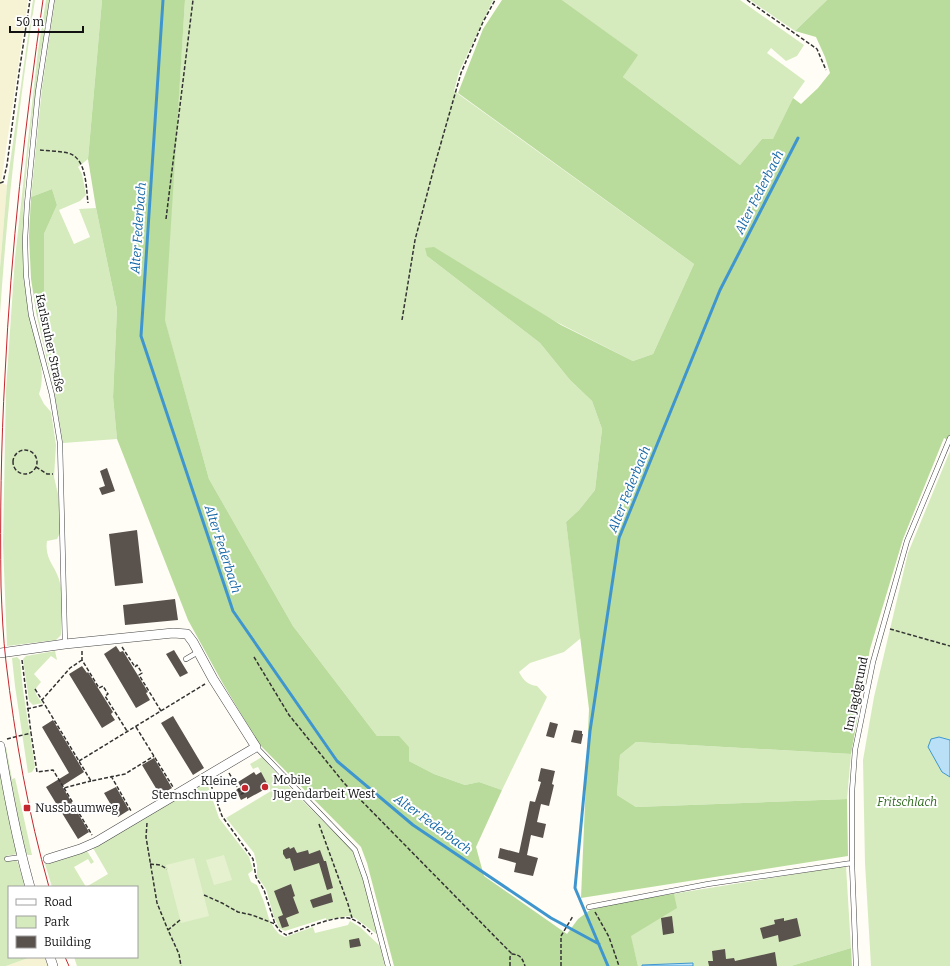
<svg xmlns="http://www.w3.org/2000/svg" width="950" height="966" viewBox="0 0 950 966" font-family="Bitter,serif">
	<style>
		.farmland { fill: #f6f3d4 }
		.green { fill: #d5ebbd }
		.forest { fill: #b9dc9c }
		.pitch { fill: #e6f2cf }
		.water { fill: #b9e0f7; stroke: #3f96cf }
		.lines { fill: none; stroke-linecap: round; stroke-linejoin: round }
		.stream { stroke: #3f96cf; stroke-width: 3 }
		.building { fill: #5a524d }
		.service-casing { stroke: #444; stroke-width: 5.5 }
		.minor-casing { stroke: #444; stroke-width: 10 }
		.path { stroke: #333; stroke-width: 1.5; stroke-dasharray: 4 2; stroke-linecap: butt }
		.service { stroke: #fff; stroke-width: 4.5 }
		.minor { stroke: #fff; stroke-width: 9 }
		.tram { stroke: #c4262e; stroke-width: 1 }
		.poi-dot { fill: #c4262e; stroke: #fff; stroke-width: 1.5 }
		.labels { text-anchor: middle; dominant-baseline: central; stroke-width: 4; stroke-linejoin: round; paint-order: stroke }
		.street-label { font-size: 12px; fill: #111; stroke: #fff }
		.poi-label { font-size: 12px; fill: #111; stroke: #fff; text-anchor: start }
		.park-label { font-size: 12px; font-style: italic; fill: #2f6b1f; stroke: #fff }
		.water-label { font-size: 13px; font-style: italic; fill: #1768a6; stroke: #fff }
	</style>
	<rect width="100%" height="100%" fill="#fffdf5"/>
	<path class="farmland" d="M0 0H28L1 183 7 185 0 268Z
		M31 957H45L48 966H6Z"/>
	<path class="green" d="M33 0H35C19 104 7 209 0 314V268L7 185Z
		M46 0H50L43 50H41C34 107 25 165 23 223 22 252 25 281 29 311 33 336 48 369 39 394L44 404 51 412 56 445 54 477 58 494 61 526 60 533 57 539 47 541C44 560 57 567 60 583 63 595 61 614 61 627V635L56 640 7 646 3 544 6 389 15 258 38 50Z
		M55 0H102L88 159 78 167 82 174 86 195 80 201 59 210 74 244 90 237 79 209 96 208 117 309 113 397 117 439 63 443 54 390 37 317 44 313V234L57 205 52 189 31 197 42 88Z
		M185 0H493L459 72 454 91 694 264 653 354 633 361 427 256 540 343 570 380 592 401 602 429 595 490 579 510 566 522 581 638 564 652 530 663 519 672C523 680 528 685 537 686L547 697 502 790 479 782 465 785 434 774 409 761V747L377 736 293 626 209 479 165 321H164Z
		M562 0H740L804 45 797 56 786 61 771 48 767 53 805 81 793 98 773 140 762 139 740 165 623 77 637 55Z
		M750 0H827L795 31Z
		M950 451V740L939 737 942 772 950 777V966H871L865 863 863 760 874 697 908 553Z
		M55 651 57 660 51 656 34 674 41 682C32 692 35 692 42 703L33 705 29 701 23 659 26 656Z
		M17 657 20 660 23 690 35 767 32 772 28 773 15 686 12 658Z
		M636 742 851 754 847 799 636 807 617 795 620 755Z
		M4 747H6L12 779 15 778 32 855H28L25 852 16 815Z
		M262 757 285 783 352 850 363 880 378 935 355 918 349 916 326 920V918L285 931 279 928 274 917 266 889 257 876V865L254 853 226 818 271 791 258 767 253 769 250 764Z
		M0 775 17 854 6 856 7 859 16 860 18 863 25 887H9V957H31L6 966H0Z
		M205 782 207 783 219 818 249 857 253 870 248 874 251 882 257 885 264 902 269 919 274 928 279 934 285 937 313 927 315 933 348 925 350 921 360 927 380 946 385 966H77L74 957H137V887H52L45 864 87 851 94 862 91 864 88 859 74 867 86 887 108 874 93 848Z
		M846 866 851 948 791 966H638L622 902Z"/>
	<path class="forest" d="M102 0H185L165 320 209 479 293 626 377 736H399L409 747V761L434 774 465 785 479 782 502 790 476 847 484 876 567 934 578 919 590 910 622 902 674 894 677 908 631 936 638 966H394L367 863 361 847 259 744 222 682 188 620 117 439 113 397 117 309 96 208 88 159Z
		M502 0H562L638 55 623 77 740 165 762 139H773L793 98 801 104 818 88 830 73 825 57 816 37 795 31 827 0H950V441L944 438 903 539 870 649 851 754 636 742 620 755 617 795 636 807 847 799 848 856 581 898 589 709 566 522 579 510 595 490 602 429 592 401 570 380 540 343 427 256 425 248 434 247 561 325 633 361 653 354 694 264 458 93 483 29Z
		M52 189 57 205 44 234V313L37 317 31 279 29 236 31 197Z
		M851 948 852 966H791Z"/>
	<path class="pitch" d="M224 855 232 880 214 885 206 860Z
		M194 858 209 916 181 923 166 865Z"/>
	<path class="water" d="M939 737 950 740V777L942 772 928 747 931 739Z
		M693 963V966H642V965Z"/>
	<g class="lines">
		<path class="stream" d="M163 0 141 336 233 611 337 761 413 825 551 918 599 944
			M608 966 575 888 590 731 619 538 720 290 798 138"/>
	</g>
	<path class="building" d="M107 468 115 491 102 495 99 488 105 486 100 471Z
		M137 530 143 583 115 586 109 534Z
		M175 599 178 620 125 625 123 605Z
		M116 646 120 652 123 651 148 692 146 693 150 700 136 708 104 654Z
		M174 650 188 673 180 677 166 654Z
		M82 666 87 673 88 672 113 712 111 714 115 720 102 728 69 674Z
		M173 716 204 768 193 775 161 723Z
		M53 720 84 772 62 786 89 832 78 839 46 787 69 773 42 727Z
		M550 722 558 724 554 738 546 736Z
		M574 730 582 731V734H583L581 744 571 742Z
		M154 758 172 788 160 795 142 765Z
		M541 768 555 771 552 784 554 785 549 806 541 804 537 822 546 824 543 838 531 835 527 855 538 858 533 876 514 872 516 863 498 858 500 848 519 853 530 801 535 802 541 782 538 781Z
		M254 772 256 775 261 772 269 787 247 799V797L241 800 236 790 241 787 238 782Z
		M116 787 129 810 118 817 104 793Z
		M289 847 290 849 294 847 297 853 308 850 309 854 320 850 324 861H326L333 888 327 890 319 863 294 871 290 858 286 859 283 854V850Z
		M291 884 295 896 293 897 299 913 286 918 289 926 282 928 278 917 283 915 274 891Z
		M331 893 333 902 313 908 310 900Z
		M672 916 674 933 663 935 661 918Z
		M784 918V921L797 918 801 936 779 942 778 935 763 939 760 928 775 924 774 920Z
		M359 938 361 946 350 948 349 940Z
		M725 949 726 959 734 958 735 961 775 952 777 966H709L708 961H713L712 951Z"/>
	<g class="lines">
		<defs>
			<path id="service" d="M52 0 38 92 27 204 25 240 26 275 31 315 52 395 60 443 65 644
				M186 659 198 652
				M256 747 355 850 365 878 388 966
				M7 859 22 857
				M589 907 708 884 852 863
				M856 966 852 863V792L855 750 873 662 907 541 950 438"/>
			<path id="minor" d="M0 653 65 644 173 633 187 634 193 642 213 679 256 747 96 842 80 849 48 859
				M0 746C8 794 17 841 30 887
				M50 957 53 966"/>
		</defs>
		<use href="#service" class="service-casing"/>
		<use href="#minor" class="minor-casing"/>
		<path class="path" d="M747 0 817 49 826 70
			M40 150C49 151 59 151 68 153 87 158 86 188 88 203
			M0 183 3 182 7 165 19 73 30 0
			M166 219 193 0
			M402 320 415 240 435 164 461 73 483 22 495 0
			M13 462a12 12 0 1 1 24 0a12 12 0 1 1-24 0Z
			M36 467 47 474H53
			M890 629 950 646
			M122 647 135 667 137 665 142 673 139 675 161 711
			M82 651V660L99 688 103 686 108 694 105 696 127 731
			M254 657 289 715 344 783 512 954
			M22 660 31 733
			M35 689 42 700 70 668 82 660
			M42 700 91 781 125 774 154 756
			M27 709 44 705
			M136 727 173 787
			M7 739 31 733 37 772 53 770 64 788 91 781
			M79 761 205 684
			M229 773 241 794 244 793
			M111 776 131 811
			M211 785 222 816 253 859 256 877 264 890 275 924 280 931 286 935C300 930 340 913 352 919 359 922 367 929 372 934
			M64 788 92 835
			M147 823 146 837 157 903 168 930
			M319 824 348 904 352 918
			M150 864 160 865 167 869
			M204 895 222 903 238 912 252 915 275 924
			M595 912 609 937 619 966
			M180 920 168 930 179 954 181 966
			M510 966V957L512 954C521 955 522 958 525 966
			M561 966V936L573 916"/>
		<use href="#service" class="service"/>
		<use href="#minor" class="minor"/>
		<path class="tram" d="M43 0C25 124 11 249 5 375 1 445 0 516 1 586 2 611 3 637 6 662 15 738 28 813 49 887
			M65 957 69 966"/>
	</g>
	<g class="poi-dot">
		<circle cx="265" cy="787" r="4"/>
		<circle cx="245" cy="788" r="4"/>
		<rect x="23" y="804" width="8" height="8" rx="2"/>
	</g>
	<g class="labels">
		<g class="street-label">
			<text transform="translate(50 343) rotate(78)">Karlsruher Straße</text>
			<text transform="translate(856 694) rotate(-78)">Im Jagdgrund</text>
		</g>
		<g class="poi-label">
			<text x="273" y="780">Mobile<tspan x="273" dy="14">Jugendarbeit West</tspan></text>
			<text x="237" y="781" text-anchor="end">Kleine<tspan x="237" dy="14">Sternschnuppe</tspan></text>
			<text x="35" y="808">Nussbaumweg</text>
		</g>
		<g class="park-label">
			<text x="907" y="802">Fritschlach</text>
		</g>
		<g class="water-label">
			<text transform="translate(759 192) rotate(-63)">Alter Federbach</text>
			<text transform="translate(138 228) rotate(-86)">Alter Federbach</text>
			<text transform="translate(629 489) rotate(-68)">Alter Federbach</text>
			<text transform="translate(223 549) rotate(72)">Alter Federbach</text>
			<text transform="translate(433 824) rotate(36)">Alter Federbach</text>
		</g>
	</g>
	<rect x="8" y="886" width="130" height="72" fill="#ffffff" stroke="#a0a0a0"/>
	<rect x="16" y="899" width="20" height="6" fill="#ffffff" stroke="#a0a0a0"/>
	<text x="44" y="906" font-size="12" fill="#111111">Road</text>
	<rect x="16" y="916" width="20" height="12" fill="#d5ebbd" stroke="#a0a0a0"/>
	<text x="44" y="926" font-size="12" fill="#111111">Park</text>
	<rect x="16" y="936" width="20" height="12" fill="#5a524d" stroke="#a0a0a0"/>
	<text x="44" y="946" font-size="12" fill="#111111">Building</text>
	<path d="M10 26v6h73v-6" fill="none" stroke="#111111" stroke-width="2"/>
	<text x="16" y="26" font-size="12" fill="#111111" stroke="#ffffff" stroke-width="3" paint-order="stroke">50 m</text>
</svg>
